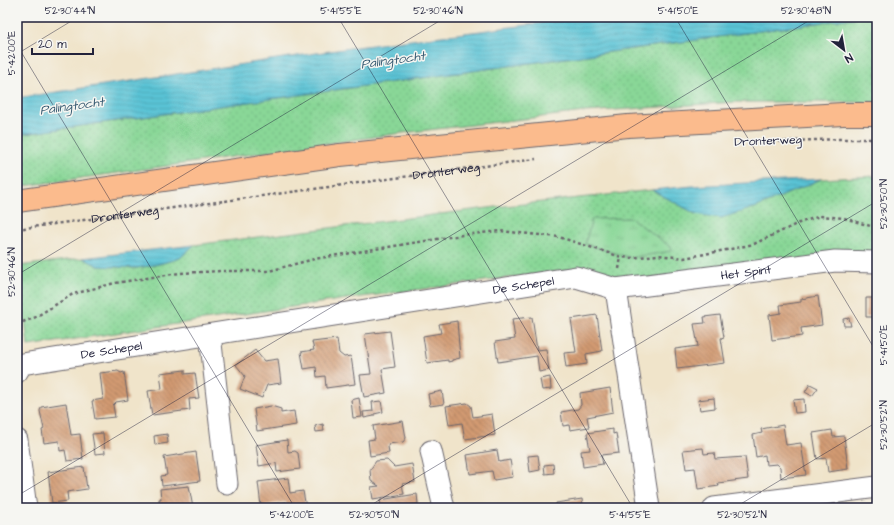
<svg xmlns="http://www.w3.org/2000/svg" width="894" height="525" viewBox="0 0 894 525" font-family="'Architects Daughter',sans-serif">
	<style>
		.grass { fill: url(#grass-dots); stroke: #567c69 }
		.park { fill: url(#park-tufts); stroke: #567c69 }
		.water { fill: url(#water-rules); stroke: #3e7288 }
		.building { fill: url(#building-back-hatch) }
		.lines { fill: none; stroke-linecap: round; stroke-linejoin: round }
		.street-casing { stroke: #6a666d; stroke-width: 23 }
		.primary-casing { stroke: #6a666d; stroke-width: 24 }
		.path { stroke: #6a666d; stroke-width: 2.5; stroke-dasharray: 3 3; stroke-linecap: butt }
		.street { stroke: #fff; stroke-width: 21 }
		.primary { stroke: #fbbb8d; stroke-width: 22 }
		.ticks { fill: none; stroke: #22223b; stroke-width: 1; stroke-opacity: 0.45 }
		.labels { text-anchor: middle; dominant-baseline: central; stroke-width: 3; stroke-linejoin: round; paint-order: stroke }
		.street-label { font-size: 12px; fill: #22223b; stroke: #f6f6f2 }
		.water-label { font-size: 13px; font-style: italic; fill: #365a71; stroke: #f6f6f2 }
		.neatline { fill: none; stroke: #22223b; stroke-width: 1.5 }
		.ticks-label { font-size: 10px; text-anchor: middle; fill: #22223b }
	</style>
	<defs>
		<pattern id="grass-dots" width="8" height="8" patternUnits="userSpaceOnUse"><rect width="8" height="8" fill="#89d797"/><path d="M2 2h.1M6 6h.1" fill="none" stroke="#76b883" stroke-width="1.8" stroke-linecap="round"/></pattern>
		<pattern id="park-tufts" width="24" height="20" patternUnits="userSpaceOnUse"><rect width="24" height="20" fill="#89d797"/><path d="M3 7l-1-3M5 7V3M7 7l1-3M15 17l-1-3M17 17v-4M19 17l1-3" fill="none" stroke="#76b883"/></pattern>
		<pattern id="water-rules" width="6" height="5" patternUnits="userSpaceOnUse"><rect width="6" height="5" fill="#5ac3d5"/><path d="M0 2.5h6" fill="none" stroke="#4ea7b8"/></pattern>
		<pattern id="building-back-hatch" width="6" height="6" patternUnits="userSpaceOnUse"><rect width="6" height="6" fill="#d19a71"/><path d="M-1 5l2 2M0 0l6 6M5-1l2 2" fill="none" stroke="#a97d5e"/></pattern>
	</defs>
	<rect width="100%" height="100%" fill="#f6f6f2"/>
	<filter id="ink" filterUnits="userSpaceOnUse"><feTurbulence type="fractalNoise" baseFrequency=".025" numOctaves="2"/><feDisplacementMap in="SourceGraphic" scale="8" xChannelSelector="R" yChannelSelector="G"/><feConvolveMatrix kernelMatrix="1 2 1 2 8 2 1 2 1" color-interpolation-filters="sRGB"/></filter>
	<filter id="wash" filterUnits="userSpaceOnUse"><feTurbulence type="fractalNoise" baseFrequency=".012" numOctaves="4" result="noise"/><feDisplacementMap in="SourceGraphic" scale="16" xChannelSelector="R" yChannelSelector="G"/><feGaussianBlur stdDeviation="0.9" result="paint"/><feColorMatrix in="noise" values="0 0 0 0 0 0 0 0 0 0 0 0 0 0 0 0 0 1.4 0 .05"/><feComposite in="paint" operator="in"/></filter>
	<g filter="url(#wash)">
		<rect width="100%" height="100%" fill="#f0e4ca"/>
		<path class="grass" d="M860 17H877V102H736L584 112 402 133 17 187V135C298 94 579 57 860 17Z
			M877 176V255L631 284 593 270 561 271 346 299 28 346 19 266 83 258 98 266 137 268 159 264 180 258 194 245 496 207 652 190 696 214 757 207 821 179Z"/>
		<path class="park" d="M631 218 672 248 671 251 631 258 585 244 592 219Z"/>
		<path class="water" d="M588 17H860C579 57 298 94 17 135V98L357 47Z
			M821 179 757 207 721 218 696 214 652 190 692 186Z
			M194 245 180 258 159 264 137 268 98 266 83 258Z"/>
		<g id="blocks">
			<path class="building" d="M818 296 822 325 801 328 802 336 772 340 769 315 781 313 780 305 801 302V299Z
				M866 298H877V317H866Z
				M597 315 602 351 586 354 587 364 566 367 564 353 576 352 571 319Z
				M720 315 724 337 721 338 725 363 677 369 675 349 698 346 694 324 705 323 704 317Z
				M532 317 537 350 546 349 549 370 539 372 537 356 498 362 495 342 515 339 512 319Z
				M849 318 851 326H844L843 319Z
				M457 321 460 358 452 360V361L448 362V360L427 363 423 336 441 333 439 324Z
				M390 331 395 367 382 369 386 393 364 397 360 375 371 374 365 334Z
				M337 339 339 353 344 357 351 356 355 384 326 388 325 376 317 377 316 367 304 369 301 352 314 350 312 342Z
				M255 350 264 361 278 359 281 383 267 385 262 398 240 389 245 376 236 365Z
				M185 370V374L195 373 199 398 189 399 190 410 152 415 148 391 162 389 160 373Z
				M118 371 121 373 124 372 128 400 116 402 113 405 115 417 95 419 92 401 103 399 100 373Z
				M550 377 551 389 542 390 540 379Z
				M810 384 818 388 812 396 805 392Z
				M610 388 613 412 587 417 589 427 570 430 569 425 563 426 561 412 578 409 581 405 580 393Z
				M442 391 444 404 430 406 428 394Z
				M359 398 362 417 353 418 351 400Z
				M714 398 715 408 700 410 698 400Z
				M804 399 805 412 795 413 793 400Z
				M381 401 383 412 374 414V416L364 418 363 412 373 411 372 402Z
				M66 403 71 435 80 434 83 459 67 461 65 450 60 451 59 441 44 443 42 430 44 429 40 411 41 407Z
				M467 403 471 406 473 417 492 414 495 435 465 439 462 423 449 425 446 406Z
				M271 406 281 409V413L294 411 296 425 257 431 254 409Z
				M403 421 406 438 403 442 389 444 388 446 389 453 370 456 368 440 375 439 373 426Z
				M323 424 324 431 316 432 315 426Z
				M783 425 786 445 801 443 806 475 781 478 780 467 777 464 766 465 765 455 756 457 753 435 762 433 761 429Z
				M613 429V434L616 433 619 453 601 455 603 464 583 467 581 451 590 450 587 433Z
				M832 430 833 437 844 436 848 469 828 472 826 458 817 459 813 433Z
				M103 433 105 453 95 454 92 434Z
				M167 434 168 443 155 445 154 436Z
				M287 440 288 452 295 451 298 453 300 469 277 472 276 463 259 466 256 445Z
				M703 448 704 454 714 453 715 459 745 457 748 479 718 483 719 486 698 489 695 468 686 469 683 450Z
				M497 450 499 462 510 460 513 477 494 480 492 471 470 474 467 455Z
				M196 452 200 481 162 486 161 476 167 475 164 457Z
				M538 455 540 470 530 472 528 456Z
				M387 460 394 467 412 464 415 482 402 484 404 494 373 499 371 487 379 486 371 481 370 470 376 461Z
				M553 464 554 473 545 474 544 465Z
				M84 467 87 489 67 492 68 501 52 503 48 472Z
				M288 478 290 493 303 491 306 508H287L286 502 261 506 258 482Z
				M189 486 193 508H160L159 499H161L160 489Z
				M417 494 418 504 397 507V508H381L380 500Z
				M582 499 583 508H557L556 503Z"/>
		</g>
	</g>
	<g filter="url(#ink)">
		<use href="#blocks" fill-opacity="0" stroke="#6a666d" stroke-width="1"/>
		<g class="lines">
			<defs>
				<g id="street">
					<path id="s2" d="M616 289 835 261 877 262"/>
					<path d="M210 335 227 484"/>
					<path id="s3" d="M17 372 22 364 576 277 616 289 649 508"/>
					<path d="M17 440 26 508"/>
					<path d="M431 451 444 508"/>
					<path d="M714 508 877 487"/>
				</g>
				<path id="primary" d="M17 201 340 155 628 126 843 114H877"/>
			</defs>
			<use href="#street" class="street-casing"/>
			<use href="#primary" class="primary-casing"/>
			<g class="path">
				<path d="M766 142 839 139H877"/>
				<path id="s1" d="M17 229 536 159"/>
				<path d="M619 269 621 257"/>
				<path d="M17 324 34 318 73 294 115 283 179 273 222 271H269L314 259 462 235 500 231 559 237 621 257 631 258 657 255 684 258 731 249 754 244 799 223 820 216 844 218 877 228"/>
			</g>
			<use href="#street" class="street"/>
			<use href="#primary" class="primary"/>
		</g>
	</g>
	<path class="ticks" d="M338 17 633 508M675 17 877 353M17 45 295 508M17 54 78 17M17 275 446 17M17 496 815 17M366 508 877 201M734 508 877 422"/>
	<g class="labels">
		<g class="street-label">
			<text transform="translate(768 141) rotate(-2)">Dronterweg</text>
			<text stroke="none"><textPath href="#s1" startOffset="433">Dronterweg</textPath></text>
			<text stroke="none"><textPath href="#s1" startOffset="109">Dronterweg</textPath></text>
			<text stroke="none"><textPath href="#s2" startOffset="131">Het Spint</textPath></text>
			<text stroke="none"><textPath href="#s3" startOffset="517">De Schepel</textPath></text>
			<text stroke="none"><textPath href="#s3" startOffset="100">De Schepel</textPath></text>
		</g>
		<g class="water-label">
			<text transform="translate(393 60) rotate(-8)">Palingtocht</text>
			<text transform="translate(72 106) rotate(-8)">Palingtocht</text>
		</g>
	</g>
	<rect width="894" height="525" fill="none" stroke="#f6f6f2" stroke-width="44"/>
	<g transform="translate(844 50) rotate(149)" stroke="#f6f6f2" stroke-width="3" paint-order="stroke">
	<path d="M0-3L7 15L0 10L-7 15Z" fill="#22223b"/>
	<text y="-6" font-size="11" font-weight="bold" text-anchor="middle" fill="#22223b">N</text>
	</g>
	<path d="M32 48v6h61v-6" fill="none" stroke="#22223b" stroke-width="2"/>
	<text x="38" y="48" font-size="12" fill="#22223b" stroke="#f6f6f2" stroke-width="3" paint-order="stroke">20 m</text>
	<rect x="22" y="22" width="850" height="481" class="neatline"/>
	<g class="ticks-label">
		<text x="70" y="14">52°30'44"N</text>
		<text x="341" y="14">5°41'55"E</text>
		<text x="438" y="14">52°30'46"N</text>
		<text x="678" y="14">5°41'50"E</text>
		<text x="806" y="14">52°30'48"N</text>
		<text transform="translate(11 53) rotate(-90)" y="4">5°42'00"E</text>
		<text transform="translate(883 204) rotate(-90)" y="4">52°30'50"N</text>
		<text transform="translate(11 272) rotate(-90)" y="4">52°30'46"N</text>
		<text transform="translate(883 345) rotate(-90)" y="4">5°41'50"E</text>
		<text transform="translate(883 425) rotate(-90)" y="4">52°30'52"N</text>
		<text x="292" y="518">5°42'00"E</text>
		<text x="374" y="518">52°30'50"N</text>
		<text x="630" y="518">5°41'55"E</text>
		<text x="742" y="518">52°30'52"N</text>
	</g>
</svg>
